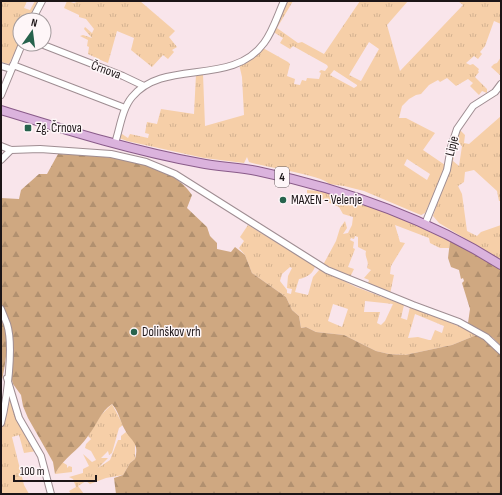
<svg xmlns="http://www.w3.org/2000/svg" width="502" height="495" viewBox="0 0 502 495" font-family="'Sofia Sans Condensed',sans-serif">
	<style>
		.grass { fill: url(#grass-tufts); fill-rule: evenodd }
		.forest { fill: url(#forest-firs) }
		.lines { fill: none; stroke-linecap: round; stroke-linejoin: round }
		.minor-casing { stroke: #9f8d92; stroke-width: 8 }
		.major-casing { stroke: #895b89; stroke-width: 10 }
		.minor { stroke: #fff; stroke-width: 6 }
		.major { stroke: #dbb3dd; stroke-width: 8 }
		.poi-dot { fill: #27634d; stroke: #fef6f8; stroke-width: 1.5 }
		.labels { text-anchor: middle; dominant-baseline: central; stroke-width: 3; stroke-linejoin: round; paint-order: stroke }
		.shield { fill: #fef6f8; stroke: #60585a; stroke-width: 1 }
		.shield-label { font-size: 12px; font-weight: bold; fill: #1c1517 }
		.street-label { font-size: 13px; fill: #1c1517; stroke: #fef6f8 }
		.poi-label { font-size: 13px; fill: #1c1517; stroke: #fef6f8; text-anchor: start }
	</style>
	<defs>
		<pattern id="grass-tufts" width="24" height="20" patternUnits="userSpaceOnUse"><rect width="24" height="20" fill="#f6cfa8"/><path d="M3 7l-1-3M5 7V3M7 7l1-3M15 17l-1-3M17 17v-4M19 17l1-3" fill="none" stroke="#d2b190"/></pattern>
		<pattern id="forest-firs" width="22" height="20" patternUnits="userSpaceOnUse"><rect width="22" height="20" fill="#cfa881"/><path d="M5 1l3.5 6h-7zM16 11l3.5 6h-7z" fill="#b1906f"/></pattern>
	</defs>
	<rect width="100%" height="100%" fill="#f9e5eb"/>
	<path class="grass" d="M1 1H27L24 8 30 10 35 1H39L29 20H20V33L18 35 20 37V42L9 64 1 62Z
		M67 1 74 3 79 1H140L175 31 169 37 177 47 172 50 174 52 168 59 163 55 152 67 131 50 134 38 117 31 108 63C102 61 95 57 88 54L89 47 87 46 88 40 80 36 83 35 92 38 84 29 85 27 92 33 94 29 86 19 79 17V15L64 8Z
		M285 1H293L277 28 298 43 302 42 324 54 360 1H408L387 25 400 71 463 5 458 1H501V24L494 21 485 46 480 52 482 54 478 59 474 56 466 63 470 65 473 64 479 69 478 71 479 72 475 77 487 89V93L482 91 479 95 470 86 473 83 468 79 456 86 447 78 440 82 438 80 429 85 421 94 416 95 409 99 402 106 399 118H406L435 133 423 150 445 165V170L425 213 421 215 416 213 364 191 344 186 329 184C323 175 263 167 249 162L247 157 244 163 204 158 127 141 119 138 120 135 122 134 128 138 130 134 148 138 149 134 145 133 147 122 157 124 161 109 194 114 196 74H203L205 126 244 115 242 77 239 64 263 48 288 62 290 64 287 76 295 79 294 84 300 85 302 80 306 81 307 78 319 79 321 73 319 72 321 70 325 71 328 67 327 65 293 46 290 49 280 43 283 38 272 31ZM369 42 379 49 361 81 349 75ZM334 70 357 85V86L354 88 330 75ZM407 159 430 174 427 180 404 165Z
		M501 57V76L491 67 494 64 497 63Z
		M501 116V201H499L497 191 474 170 465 172 464 182 458 186 462 194 467 231 477 236 481 232 501 225V260L439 223 433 216 445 180 453 145 460 130 465 135 464 143 469 144ZM457 143 462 146 459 166 453 161Z
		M307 190C353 193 408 223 450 241L449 248H440L430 243 429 238 395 225 400 242 405 243 391 266 390 274 394 275 390 294 367 286 369 280 364 278 371 270 367 268C370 261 364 257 366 251L358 247V237L355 236 354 239 351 238 350 240 354 242 353 248 355 249 348 267 354 269 349 279 323 265 336 241 340 228 345 221 347 228 343 234 348 233 352 225 353 217 343 214 339 207 307 193Z
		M248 225 315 266C314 273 306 278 299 279L295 292 308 295 313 277 320 269 356 287 404 305 401 318 407 320 410 307 479 334 452 345 405 355 389 354 376 351 344 335 316 332 306 327 301 328 299 316 292 310 286 297 252 273 245 255 239 248 244 241 240 237ZM290 267 292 268 288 276 287 288 292 289 291 294 287 293V290L280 281 282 274ZM365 301 393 304 385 321 381 325 377 323 380 312H364ZM333 304 348 309 342 327 328 321ZM415 314 444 326 442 333 435 330 431 340H429L418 337 408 338Z
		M9 390 37 451 24 453 19 435 12 437 24 485 29 494H1V428L7 410Z
		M112 404 123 425 119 428 112 453 109 455 108 451 101 458H108L98 468 110 460 118 440H121V436L126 432 135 442V459L130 463 123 475 106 478 90 484 86 481 78 486 84 494H71L69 491 76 487 73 479 69 477 83 473V469L89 466 83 454 92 462 96 460 91 451 85 448 86 444 91 439 88 436 101 415Z
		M62 462 67 465V468L69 466 72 467V472L55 474Z"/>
	<path class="forest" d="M58 154C99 156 167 157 192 195L187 208 207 227 210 236 217 243V249L231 252 235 247 245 255 252 273 286 297 292 310 299 316 301 328 306 327 316 332 344 335 376 351 389 354 405 355 452 345 479 334 493 345 501 354V494H116L114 478 123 475 130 463 135 459C140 443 131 441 125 430 120 421 119 412 112 404 100 412 97 425 88 436 78 451 64 457 55 474L53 462 28 418 23 406 21 395 13 384 11 376 5 313 1 304V198L19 199 21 190 39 174H47Z
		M450 241 501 269V346L493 338 468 323 470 309 462 283 464 281 463 278 461 279 459 270 451 267 448 258Z
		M1 315C10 336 7 357 2 380L1 379Z"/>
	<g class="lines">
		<defs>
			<path id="minor" d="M32 20 42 1
				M41 44 123 76 144 86
				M13 65 125 108
				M1 66 11 69
				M1 95 22 44
				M115 143C120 128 122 109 132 97 164 58 232 87 264 43 273 31 278 14 284 1
				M1 146 11 150 40 149 111 154 146 162 175 174 327 270 413 305 459 322 486 337 501 351
				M1 160 11 150
				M425 224 447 170 451 147 457 129 473 106 495 92 501 84
				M1 309C3 314 5 319 7 324 14 346 7 400 1 423
				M7 378 19 418 41 456 51 494"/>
			<path id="major" d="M1 110C66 130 133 151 200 163 218 167 238 167 257 171 344 189 425 217 501 265"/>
		</defs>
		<use href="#minor" class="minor-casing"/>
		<use href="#major" class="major-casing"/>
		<use href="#minor" class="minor"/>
		<use href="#major" class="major"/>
	</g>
	<g class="poi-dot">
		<rect x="24" y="124" width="8" height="8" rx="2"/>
		<circle cx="283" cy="200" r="4"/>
		<circle cx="134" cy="332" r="4"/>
	</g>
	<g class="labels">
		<rect class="shield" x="275" y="167" width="14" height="20" rx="3"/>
		<g class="shield-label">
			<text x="282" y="177">4</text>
		</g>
		<g class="street-label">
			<text transform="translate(106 70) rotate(20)">Črnova</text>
			<text transform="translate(452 146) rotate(-76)">Lipje</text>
		</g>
		<g class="poi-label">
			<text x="36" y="128">Zg. Črnova</text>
			<text x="291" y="200">MAXEN - Velenje</text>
			<text x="142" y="332">Dolinškov vrh</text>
		</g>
	</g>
	<rect width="502" height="495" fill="none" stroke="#1c1517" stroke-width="4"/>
	<g transform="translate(32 32) rotate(14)"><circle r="19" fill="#fef6f8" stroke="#a49c9e"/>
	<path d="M0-3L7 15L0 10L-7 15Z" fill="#27634d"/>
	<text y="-6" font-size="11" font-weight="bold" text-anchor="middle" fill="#1c1517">N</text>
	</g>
	<path d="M14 475v6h82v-6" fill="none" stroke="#1c1517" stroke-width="2"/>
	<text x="20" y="475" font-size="12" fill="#1c1517" stroke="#fef6f8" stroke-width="3" paint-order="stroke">100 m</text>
</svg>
